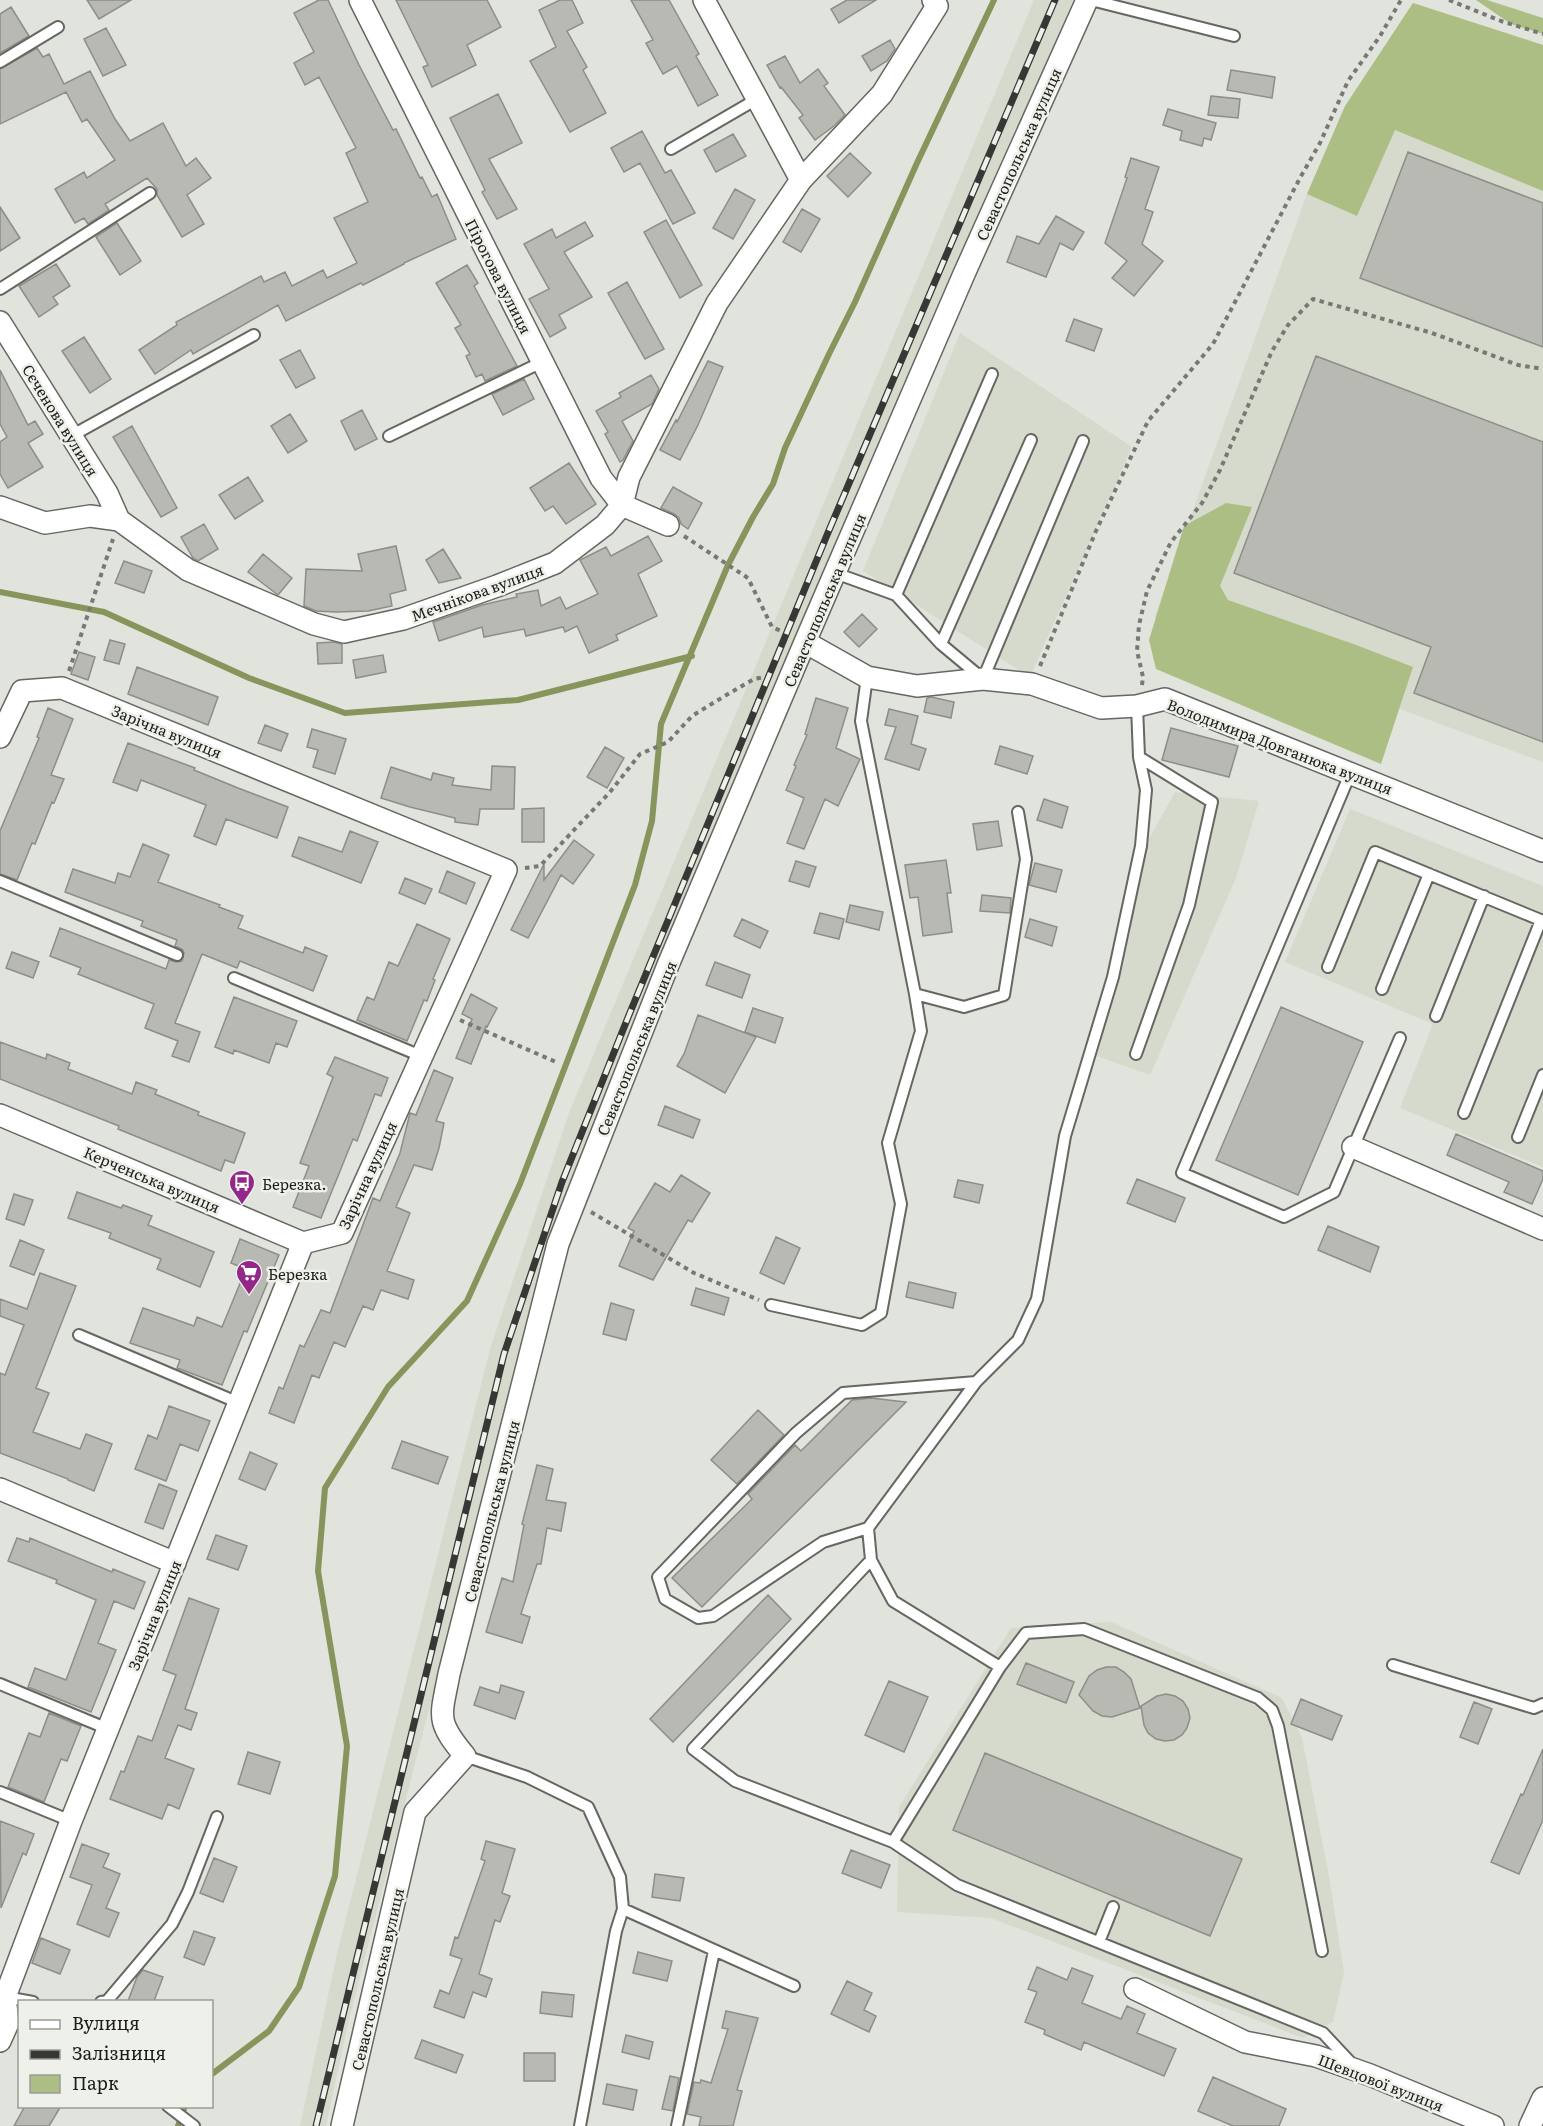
<svg xmlns="http://www.w3.org/2000/svg" width="1543" height="2126" viewBox="0 0 1543 2126" font-family="Literata,serif">
	<style>
		.built { fill: #d5dacc }
		.green { fill: #adbe84 }
		.lines { fill: none; stroke-linecap: round; stroke-linejoin: round }
		.stream { stroke: #85955b; stroke-width: 6 }
		.building { fill: #b7b9b2; stroke: #8c8e88; stroke-width: 1.5 }
		.service-casing { stroke: #656762; stroke-width: 14 }
		.minor-casing { stroke: #656762; stroke-width: 24 }
		.path { stroke: #787975; stroke-width: 4; stroke-dasharray: 4.5 4.5; stroke-linecap: butt }
		.service { stroke: #fff; stroke-width: 10 }
		.minor { stroke: #fff; stroke-width: 21 }
		.rail-casing { stroke: #373735; stroke-width: 7 }
		.rail { stroke: #eef1ea; stroke-width: 4.5; stroke-dasharray: 14; stroke-linecap: butt }
		.labels { text-anchor: middle; dominant-baseline: central; stroke-width: 5; stroke-linejoin: round; paint-order: stroke }
		.street-label { font-size: 15px; fill: #1d1d1b; stroke: #eef1ea }
		.poi-label { font-size: 15px; fill: #1d1d1b; stroke: #eef1ea; text-anchor: start }
	</style>
	<rect width="100%" height="100%" fill="#e1e3dd"/>
	<path class="built" d="M1034 0H1073L902 409 519 1359 348 2024 326 2126H300L337 1954 490 1349 569 1113Z
		M1413 3 1543 45V762L1154 618 1307 194 1345 106Z
		M960 333 1132 447 1030 677 863 571Z
		M1175 792 1259 801 1236 878 1150 1075 1097 1056 1121 974 1149 839Z
		M1350 809 1543 886V1167L1400 1108 1433 1024 1285 962Z
		M1111 1622 1282 1698 1302 1738 1329 1876 1344 1973 1333 2022 1303 2038 991 1918 897 1912 899 1807 1011 1628Z"/>
	<path class="green" d="M1476 0H1487L1543 18V34L1511 24Z
		M1413 3 1543 45V191L1395 130 1357 216 1307 194 1345 106Z
		M1226 503 1252 507 1220 586 1228 600 1359 646 1413 667 1381 764 1156 669 1149 640 1184 526Z"/>
	<g class="lines">
		<path class="stream" d="M0 592 104 612 249 678 345 713 518 700 692 656
			M212 2074 269 2031 299 1987 335 1876 347 1746 318 1571 325 1488 388 1387 467 1301 520 1184 635 885 652 821 661 724 728 565 753 517 773 484 785 448 829 354 855 302 917 163 994 0
			M178 2126 185 2106"/>
	</g>
	<path class="building" d="M87 0H131L99 19Z
		M319 0H328L359 65 393 130 396 129 420 178 422 177 432 197 437 194 456 239 404 263V264L363 285 361 283 286 321 278 305 193 354 191 350 155 374 139 350 177 325 176 322 261 276 264 282 285 272 292 286 323 270 327 278 357 263 334 218 368 202 346 153 356 148 319 77 305 85 294 63 314 52 294 13Z
		M396 0H487L501 27 467 45 476 65 432 87 423 67 428 65Z
		M560 0H572L583 23 567 31 587 67 583 70 606 113 570 132 530 61 556 47 539 10Z
		M631 0H669L699 54 696 56 718 95 698 106 677 66 663 74 646 43 653 40Z
		M847 0H876L839 23 831 9Z
		M11 7 29 36 0 53V14Z
		M106 28 126 65 103 76 84 39Z
		M890 40 895 49 887 61 871 71 862 56Z
		M37 48 43 57 49 54 64 84 90 71 115 119 130 141 163 123 186 166 196 158 211 178 187 195 204 224 182 237 157 195V189L147 178 105 204 109 210 88 224 84 218 75 223 55 189 84 172 87 178 115 160 87 119 82 122 66 92 0 124V69Z
		M785 56 800 83 818 69 828 83 824 86 845 115 834 126 815 140 799 118 803 115 781 87 780 88 767 65Z
		M1231 70 1275 77 1272 98 1227 90Z
		M498 94 522 143 489 159 517 209 497 219 482 192 485 190 450 118Z
		M1211 96 1240 99 1238 118 1208 115Z
		M1168 109 1216 123 1211 140 1204 138 1202 146 1180 140 1182 131 1163 125Z
		M642 131 665 173 671 170 695 213 673 224 640 163 624 172 611 148Z
		M733 134 746 156 716 172 704 150Z
		M1408 152 1543 203V347L1360 278Z
		M850 153 871 173 848 197 827 176Z
		M1131 158 1159 167 1145 209 1153 212 1142 244 1163 261 1134 296 1112 278 1127 261 1105 243 1127 178 1125 177Z
		M735 189 755 200 733 239 713 228Z
		M0 207 20 238 0 251Z
		M802 209 820 219 801 252 783 242Z
		M1056 216 1084 232 1073 250 1060 243 1046 277 1007 262 1017 236 1039 244Z
		M666 220 702 285 680 298 644 232Z
		M585 222 593 236 564 252 592 297 559 315 566 328 550 337 529 299 549 289 524 244 552 229 556 238Z
		M117 223 141 261 120 275 96 237Z
		M56 264 70 286 53 297 58 304 39 317 19 286Z
		M467 265 478 283 474 286 517 366 485 381 482 374 476 377 466 356 470 354 455 328 461 325 436 283Z
		M627 282 664 349 645 359 608 293Z
		M1074 319 1102 329 1094 351 1066 341Z
		M84 337 111 379 90 393 62 351Z
		M300 350 315 378 296 388 280 360Z
		M1316 356 1543 442V742L1414 693 1431 647 1234 573Z
		M708 361 723 367 698 425 680 460 660 450 676 420 677 422Z
		M0 370 28 425 35 421 43 434 28 443 43 467 8 488 0 474V442L7 437 0 424Z
		M651 375 659 389 652 404 622 421 633 441 623 460 620 462 605 434 608 432 596 411 621 397 619 393Z
		M524 379 534 399 503 415 492 394Z
		M362 410 377 439 355 450 341 421Z
		M290 414 307 441 288 453 271 426Z
		M132 426 177 508 161 517 113 437Z
		M569 463 596 504 566 524 553 506 545 511 530 488Z
		M248 477 263 501 235 519 219 495Z
		M673 487 702 503 688 529 681 524 679 518 674 514 661 508Z
		M204 524 218 549 198 561 193 558 181 537Z
		M648 536 662 561 638 574 657 616 616 635 618 640 589 653 577 626 565 632 563 627 526 636 524 629 484 637 482 627 439 641 433 622 482 605 517 597 516 594 538 590 541 606 560 597 566 609 598 594 580 560 606 547 611 556Z
		M396 546 406 590 390 594 392 606 368 611 336 612 316 611 304 606 306 569 362 571 358 554Z
		M443 549 461 578 439 583 426 560Z
		M263 554 292 578 278 595 248 572Z
		M124 561 152 571 144 593 115 583Z
		M862 614 877 629 859 647 844 632Z
		M110 640 125 644 119 664 104 660Z
		M334 642 342 644V663L318 664 317 643Z
		M79 652 95 657 88 680 71 674Z
		M383 655 386 672 356 678 353 660Z
		M137 667 218 697 208 725 128 694Z
		M931 697 954 702 951 718 924 712 927 698Z
		M816 698 848 708 836 748 860 759 838 806 825 799 804 849 787 843 804 798 786 790 796 766 794 765 807 735 805 734Z
		M48 708 73 719 51 775 64 779 54 803 52 802 35 844 32 843 17 880 0 874V831L39 738 37 737Z
		M889 709 918 716 911 744 926 749 919 770 885 759 896 727 885 725Z
		M265 725 288 734 281 751 258 743Z
		M1171 728 1238 746 1229 777 1162 760Z
		M312 729 346 739 335 774 313 767 318 750 307 747Z
		M128 743 195 768 194 770 238 788 288 807 277 838 226 819 216 845 194 836 206 805 141 780 137 791 113 782Z
		M1000 746 1033 756 1027 774 995 764Z
		M605 747 624 758 607 788 587 777Z
		M492 766 515 767 514 809H480L478 825 455 822V818L410 807 381 798 391 767 431 780 433 773 454 778 452 785 491 790Z
		M1044 799 1068 807 1062 828 1037 820Z
		M544 808V842H522V809Z
		M998 821 1002 846 977 850 973 824Z
		M350 831 378 842 361 883 292 856 299 837 342 852Z
		M574 840 594 855 573 884 561 875 528 938 511 930 544 864V880Z
		M143 844 169 855 158 882 220 905 219 907 243 916 238 928 303 953 305 947 327 956 313 991 240 961 237 968 202 954 175 1023 200 1032 189 1062 172 1056 178 1041 145 1028 154 1004 78 974 81 968 50 956 60 928 166 969 169 960 177 962 182 961 184 953 183 950 175 946 177 940 141 926 143 921 65 892 73 869 115 883 118 873 130 877Z
		M946 860 951 893H947L952 932 923 936 918 897 910 898 905 865Z
		M796 861 816 867 809 887 789 881Z
		M1035 863 1062 870 1056 892 1029 885Z
		M447 871 475 883 466 904 439 892Z
		M405 878 432 889 425 904 399 893Z
		M982 895 1011 898 1010 913 980 911Z
		M850 905 883 912 879 930 846 922Z
		M820 913 844 919 839 939 814 933Z
		M742 919 768 931 760 948 734 936Z
		M1030 919 1057 927 1052 946 1025 937Z
		M417 924 450 939 433 979 435 980 427 1001 424 1000 407 1041 357 1020 367 997 374 1000 389 962 398 966Z
		M12 952 39 962 33 978 6 968Z
		M715 962 750 975 742 998 706 985Z
		M471 994 497 1008 487 1027 486 1026 471 1064 456 1058 472 1019 462 1014Z
		M234 997 297 1021 287 1047 276 1043 269 1063 234 1050 233 1054 215 1047Z
		M1281 1007 1363 1042 1298 1195 1216 1160Z
		M753 1008 783 1018 775 1043 745 1032Z
		M698 1015 756 1037 725 1093 677 1066 684 1054Z
		M0 1042 46 1059 47 1054 70 1063 68 1069 132 1094 136 1082 157 1090 155 1094 199 1112 198 1115 245 1133 234 1163 225 1160 221 1171 118 1129 119 1126 0 1079Z
		M335 1057 388 1078 381 1096 375 1094 357 1141 353 1139 321 1218 293 1207 309 1166 300 1163 333 1077 327 1074Z
		M434 1070 453 1078 436 1121 444 1123 439 1148 432 1170 414 1165 396 1207 410 1213 387 1271 414 1280 408 1299 381 1290 373 1310 363 1306 345 1347 334 1342 319 1378 312 1375 294 1423 269 1413 279 1387 283 1389 300 1345 304 1347 321 1310 330 1313 373 1198 380 1201 400 1153 410 1113 416 1115Z
		M665 1106 700 1120 693 1138 658 1125Z
		M1456 1134 1543 1171V1179L1532 1204 1504 1192 1509 1182 1447 1155Z
		M681 1175 710 1193 692 1222 688 1220 653 1280 619 1266 634 1231 628 1228 655 1183 670 1192Z
		M1137 1179 1185 1198 1175 1222 1127 1203Z
		M958 1180 983 1185 979 1203 954 1197Z
		M77 1192 121 1208 123 1205 152 1216 148 1225 214 1252 200 1287 157 1269 161 1259 109 1238 111 1233 68 1218Z
		M14 1194 33 1200 24 1225 6 1219Z
		M1328 1226 1379 1247 1370 1272 1318 1250Z
		M776 1237 800 1248 784 1284 760 1273Z
		M240 1239 279 1255 247 1332 244 1331 222 1385 177 1368 180 1360 130 1343 143 1308 194 1326 197 1317 222 1327 246 1269 231 1263Z
		M20 1240 44 1250 34 1275 10 1266Z
		M40 1273 76 1286 36 1388 49 1393 33 1432 80 1449 86 1434 112 1444 94 1491 68 1480V1479L0 1453V1373L5 1375 24 1325 0 1316V1299L27 1309Z
		M909 1282 956 1293 953 1308 906 1297Z
		M696 1288 729 1298 724 1315 691 1305Z
		M611 1303 634 1310 626 1340 603 1334Z
		M871 1398 906 1402 702 1607 672 1578 752 1499 748 1494 795 1445 801 1451 852 1400Z
		M169 1406 210 1421 198 1451 180 1444 166 1481 135 1469 148 1435 157 1439Z
		M758 1410 784 1435 737 1484 711 1460Z
		M402 1441 448 1457 438 1484 392 1468Z
		M250 1452 277 1464 265 1490 239 1479Z
		M537 1465 553 1469 546 1500 566 1503 561 1531 547 1528 541 1564H537L521 1614 530 1617 522 1643 486 1632 502 1578 513 1582 524 1525 522 1524Z
		M159 1484 177 1491 163 1529 145 1522Z
		M216 1535 247 1546 238 1570 207 1559Z
		M17 1538 29 1542 30 1538 112 1572 113 1569 145 1582 134 1609 114 1601 98 1643 116 1650 91 1712 28 1687 35 1668 66 1680 96 1600 56 1583 57 1580 8 1561Z
		M768 1595 791 1619 673 1742 650 1719Z
		M189 1598 219 1609 185 1709 197 1713 191 1730 178 1725 165 1758 194 1769 179 1809 168 1804 162 1819 110 1799 121 1771 124 1772 138 1736 152 1741 176 1675 163 1670Z
		M1026 1663 1074 1682 1066 1703 1017 1684Z
		M1106 1667H1116L1124 1672 1131 1679 1140 1708 1112 1717 1102 1716 1093 1711 1079 1695 1089 1676 1097 1670Z
		M889 1681 928 1697 904 1752 865 1735Z
		M501 1685 524 1692 515 1719 474 1705 480 1687 499 1693Z
		M1166 1694 1175 1696 1183 1701 1188 1709 1190 1718 1187 1728 1182 1735 1174 1740 1165 1741 1156 1739 1148 1733 1144 1725 1141 1706 1157 1696Z
		M1301 1699 1342 1716 1332 1740 1291 1724Z
		M1474 1702 1492 1709 1478 1744 1460 1737Z
		M49 1713 81 1726 67 1761 61 1759 44 1802 8 1787 29 1733 40 1737Z
		M1543 1749V1820L1519 1874 1491 1862 1521 1794 1523 1795Z
		M248 1752 280 1762 270 1794 238 1784Z
		M985 1753 1242 1859 1210 1936 953 1830Z
		M0 1821 34 1834 26 1855 23 1853 1 1908Z
		M486 1841 515 1849 502 1893 510 1896 500 1922 495 1920 479 1974 492 1979 486 1997 473 1992 464 2018 434 2007 440 1990 449 1994 462 1959 450 1955 455 1937 458 1938 485 1861 481 1859Z
		M82 1844 109 1854 103 1867 120 1874 106 1908 119 1913 109 1937 77 1924 92 1885 70 1877Z
		M851 1850 890 1865 881 1888 842 1873Z
		M214 1858 237 1867 223 1902 200 1893Z
		M655 1874 684 1878 680 1901 652 1897Z
		M194 1931 215 1938 204 1965 184 1957Z
		M41 1938 70 1950 60 1974 32 1963Z
		M638 1952 672 1961 667 1981 633 1973Z
		M1037 1967 1067 1980 1072 1968 1093 1976 1082 2003 1121 2019 1127 2006 1145 2014 1137 2033 1176 2049 1164 2076 1084 2042 1081 2050 1044 2034 1045 2030 1025 2022 1037 1992 1028 1989Z
		M143 1970 163 1977 154 2001H128L137 1977Z
		M847 1981 872 1993 864 2010 876 2016 869 2032 831 2014Z
		M542 1992 574 1995 572 2017 540 2013Z
		M726 2011 758 2018 737 2090 742 2091 733 2126H699L701 2117 687 2114 694 2082 700 2083 701 2080 711 2083 728 2029 722 2028Z
		M626 2035 653 2042 649 2059 622 2052Z
		M422 2040 463 2055 456 2073 415 2058Z
		M524 2053H555V2081H524Z
		M670 2076 679 2078 673 2111 662 2109Z
		M1213 2077 1286 2109 1279 2126H1233L1198 2111Z
		M607 2084 637 2090 633 2110 603 2104Z
		M25 2106H61L49 2126H14Z"/>
	<g class="lines">
		<defs>
			<path id="service" d="M1091 0 1234 36
				M0 62 58 27
				M671 149 757 99
				M0 289 150 193
				M71 436 254 335
				M389 436 542 362
				M835 573 896 595 941 644 983 679 1083 441
				M896 595 992 374
				M941 644 1031 440
				M867 677 861 721 915 994 964 1007 1004 995 1026 859 1018 812
				M1350 774 1182 1173 1284 1217 1334 1192 1400 1038
				M0 881 177 955
				M1328 967 1375 852 1543 921
				M234 978 421 1056
				M1382 989 1429 874
				M1436 1016 1484 896
				M1136 1054 1189 905 1212 802 1139 757
				M1464 1113 1541 920
				M1518 1137 1543 1075
				M771 1305 862 1325 881 1313 901 1204 888 1143 921 1031 915 994
				M79 1335 239 1403
				M868 1528 823 1542 713 1616 698 1618 665 1599 658 1577 796 1433 843 1393 976 1382
				M871 1560 693 1749 735 1781 893 1842 957 1885 1323 2033 1352 2064
				M1393 1665 1534 1708 1543 1704
				M1000 1667 893 1601 871 1560 868 1528 976 1382 1018 1340 1037 1299 1065 1136 1113 977 1141 846 1146 790 1139 757 1137 706
				M0 1684 108 1729
				M465 1756 527 1777 588 1807 620 1877 623 1909 616 1931 580 2126
				M0 1792 71 1821
				M893 1842 1000 1667 1026 1633 1084 1629 1258 1698 1272 1710 1278 1726 1322 1951
				M623 1909 794 1986
				M1099 1942 1113 1907
				M5 1997 33 2002
				M101 2002 107 2001 172 1924 188 1892 217 1817
				M168 2106 194 2126
				M677 2126 714 1951"/>
			<path id="minor" d="M360 0 601 478 622 505 668 525
				M704 0 801 180
				M0 322 107 493 119 520
				M0 507 45 523 90 516 119 520 188 570 314 624 344 632 403 619 497 586 555 563 605 525 622 505 629 477 717 303 801 180 882 94 937 6 933 0
				M805 642 867 677 917 686 983 679 1032 684 1101 708 1137 706 1165 699 1543 851
				M0 737 22 691 62 688 506 870 342 1233 303 1243
				M0 1115 303 1243
				M1353 1147 1543 1229
				M0 1489 175 1563
				M1135 1989 1245 2042 1316 2056 1370 2075 1493 2126
				M0 2041 8 2023 5 1997 71 1821 303 1243
				M342 2126 415 1812 465 1756C435 1720 441 1717 449 1674L558 1244 668 965 805 642 964 274 1087 0
				M1530 2126 1543 2098"/>
		</defs>
		<use href="#service" class="service-casing"/>
		<use href="#minor" class="minor-casing"/>
		<path class="path" d="M1449 0 1501 21 1543 34
			M684 536 748 578 772 627 788 634
			M1040 666 1096 531 1148 421 1213 344 1300 178 1320 143 1348 81 1380 36 1401 0
			M69 671 113 539
			M1142 685 1143 677 1137 651 1139 625 1147 591 1171 542 1202 503 1220 470 1272 351 1288 325 1313 299 1432 333 1518 365 1543 369
			M525 868 540 866 610 792 640 754 668 742 692 716 723 697 754 679 770 676
			M460 1020 556 1062
			M591 1212 694 1273 759 1300"/>
		<use href="#service" class="service"/>
		<use href="#minor" class="minor"/>
		<defs>
			<path id="rail" d="M316 2126 504 1354 562 1182 629 1015 827 535 1055 0"/>
		</defs>
		<use href="#rail" class="rail-casing"/>
		<use href="#rail" class="rail"/>
	</g>
	<defs>
		<symbol id="bus-pin" viewBox="-11 -11 22 30"><path d="M0 17L-7.5 6A9.5 9.5 0 1 1 7.5 6Z" fill="#93278a" stroke="#eef1ea"/><path d="M-5-6H5V4H4V6H2V4H-2V6H-4V4H-5ZM-3.5-4V0h7V-4ZM-3.5 1.2v1.5H-2V1.2ZM2 1.2v1.5H3.5V1.2Z" fill="#fff"/></symbol>
		<symbol id="supermarket-pin" viewBox="-11 -11 22 30"><path d="M0 17L-7.5 6A9.5 9.5 0 1 1 7.5 6Z" fill="#93278a" stroke="#eef1ea"/><path d="M-6-5.5h2.5l.6 2H6L4.5 2H-2.5L-4.4-4H-6ZM-1.5 3.2a1.3 1.3 0 1 0 .1 0ZM3 3.2a1.3 1.3 0 1 0 .1 0Z" fill="#fff"/></symbol>
	</defs>
	<g fill-rule="evenodd">
		<use href="#bus-pin" x="227" y="1168" width="30" height="40"/>
		<use href="#supermarket-pin" x="234" y="1258" width="30" height="40"/>
	</g>
	<g class="labels">
		<g class="street-label">
			<text transform="translate(1018 154) rotate(-66)">Севастопольська вулиця</text>
			<text transform="translate(499 276) rotate(63)">Пірогова вулиця</text>
			<text transform="translate(61 420) rotate(58)">Сєченова вулиця</text>
			<text transform="translate(477 592) rotate(-20)">Мєчнікова вулиця</text>
			<text transform="translate(824 600) rotate(-67)">Севастопольська вулиця</text>
			<text transform="translate(167 731) rotate(22)">Зарічна вулиця</text>
			<text transform="translate(1280 746) rotate(21)">Володимира Довганюка вулиця</text>
			<text transform="translate(636 1048) rotate(-68)">Севастопольська вулиця</text>
			<text transform="translate(367 1175) rotate(-65)">Зарічна вулиця</text>
			<text transform="translate(152 1179) rotate(23)">Керченська вулиця</text>
			<text transform="translate(491 1511) rotate(-76)">Севастопольська вулиця</text>
			<text transform="translate(154 1615) rotate(-68)">Зарічна вулиця</text>
			<text transform="translate(377 1979) rotate(-77)">Севастопольська вулиця</text>
			<text transform="translate(1381 2082) rotate(21)">Шевцової вулиця</text>
		</g>
		<g class="poi-label">
			<text x="262" y="1183">Березка.</text>
			<text x="268" y="1273">Березка</text>
		</g>
	</g>
	<rect x="18" y="2000" width="195" height="108" fill="#eef1ea" stroke="#9a9c97" stroke-width="1.5"/>
	<rect x="30" y="2020" width="30" height="9" fill="#ffffff" stroke="#9a9c97" stroke-width="1.5"/>
	<text x="72" y="2030" font-size="18" fill="#1d1d1b">Вулиця</text>
	<rect x="30" y="2050" width="30" height="9" fill="#373735" stroke="#9a9c97" stroke-width="1.5"/>
	<text x="72" y="2060" font-size="18" fill="#1d1d1b">Залізниця</text>
	<rect x="30" y="2075" width="30" height="18" fill="#adbe84" stroke="#9a9c97" stroke-width="1.5"/>
	<text x="72" y="2090" font-size="18" fill="#1d1d1b">Парк</text>
</svg>
